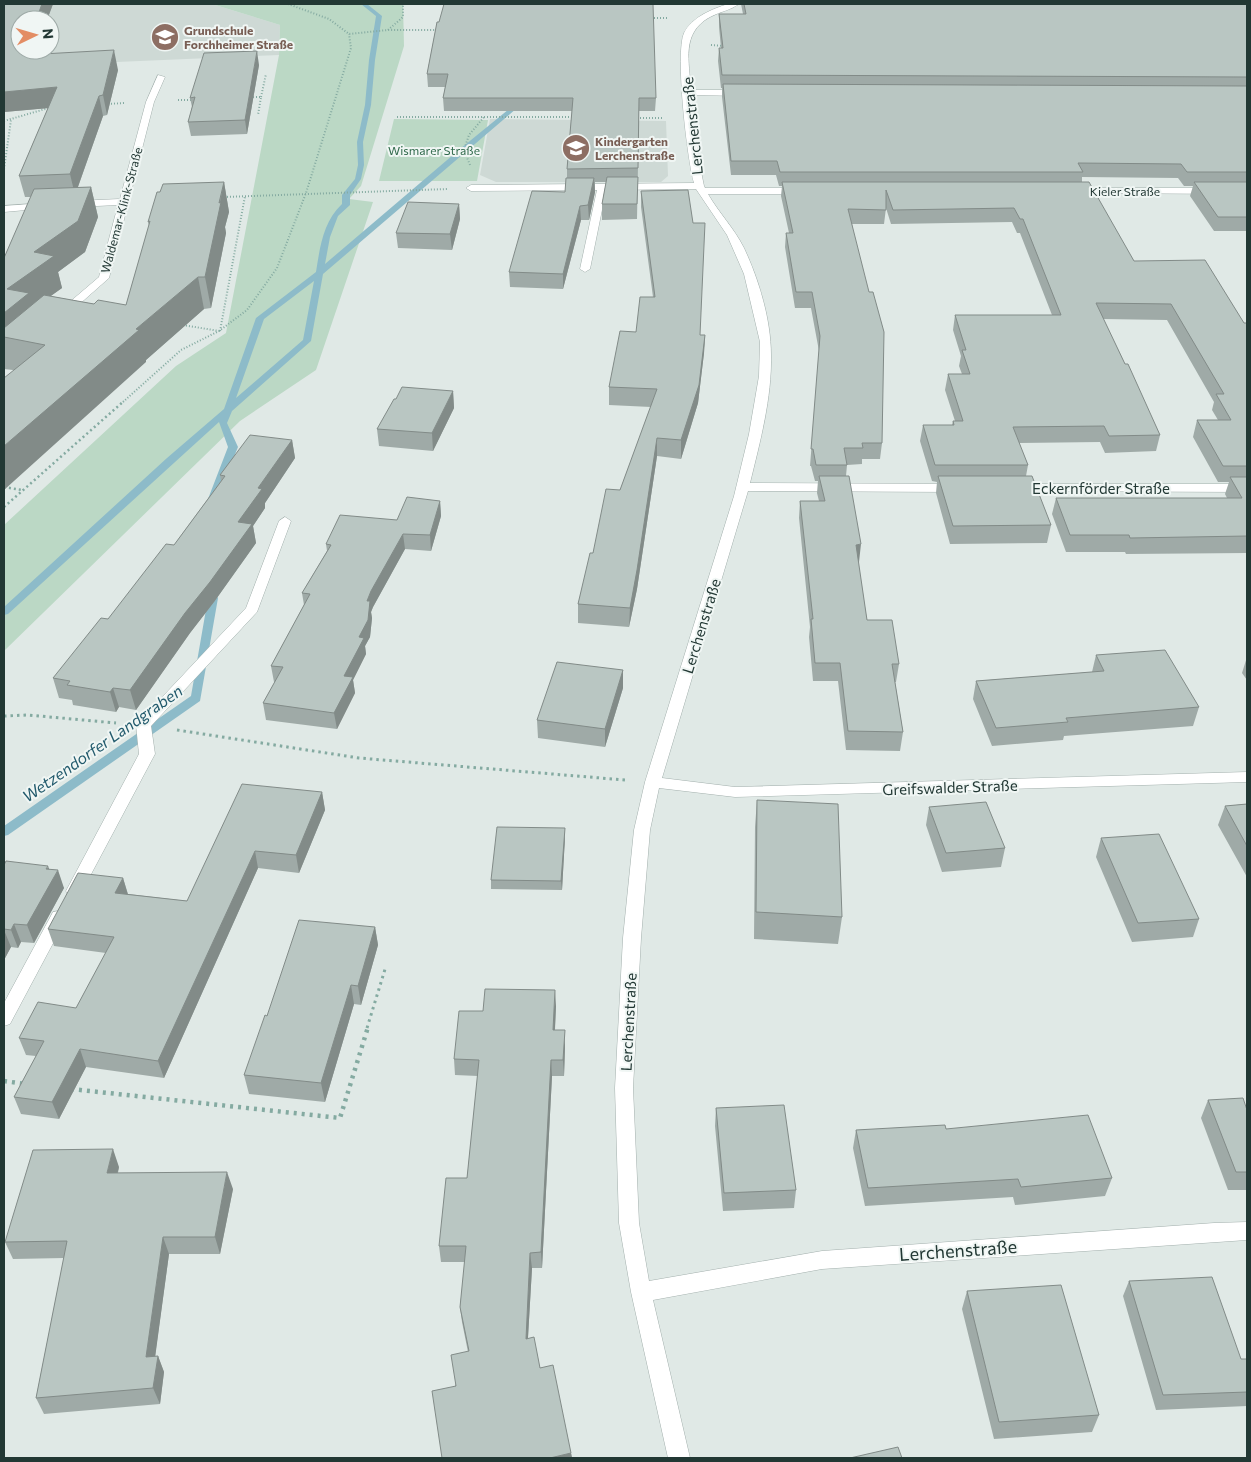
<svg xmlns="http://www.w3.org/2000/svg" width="1251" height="1462" viewBox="0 0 1251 1462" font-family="Commissioner,sans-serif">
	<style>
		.built { fill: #ced9d5; fill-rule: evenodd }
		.green { fill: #bbd8c5 }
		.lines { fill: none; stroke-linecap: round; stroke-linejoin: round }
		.stream { fill: #8dbbc9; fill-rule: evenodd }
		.street-casing { stroke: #a3b0ad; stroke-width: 1 }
		.path-far3 { stroke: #84aaa1; stroke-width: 2; stroke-dasharray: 1 2; stroke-linecap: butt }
		.path-far2 { stroke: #84aaa1; stroke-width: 2.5; stroke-dasharray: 2 3; stroke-linecap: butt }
		.path-far1 { stroke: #84aaa1; stroke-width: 3; stroke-dasharray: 2.5 4; stroke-linecap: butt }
		.path { stroke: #84aaa1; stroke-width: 4.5; stroke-dasharray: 3 5; stroke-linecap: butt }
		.street { fill: #fff; fill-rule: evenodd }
		.wall { fill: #9faaa7 }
		.shaded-wall { fill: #828b88 }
		.building { fill: #b9c6c2; stroke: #828b88 }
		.labels { text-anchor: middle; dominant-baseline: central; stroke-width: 4; stroke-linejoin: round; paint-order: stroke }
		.far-education-label { font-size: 12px; font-weight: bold; fill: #785e54; stroke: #f0f6f4; text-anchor: start }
		.far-park-label { font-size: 12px; fill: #316a4c; stroke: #f0f6f4 }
		.far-street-label { font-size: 12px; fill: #223834; stroke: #f0f6f4 }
		.street-label { font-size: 15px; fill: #223834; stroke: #f0f6f4 }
		.water-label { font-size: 16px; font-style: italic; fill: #235b6d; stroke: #f0f6f4 }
		.near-street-label { font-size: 18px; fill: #223834; stroke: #f0f6f4 }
	</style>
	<rect width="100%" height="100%" fill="#e0e9e6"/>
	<path class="built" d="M4 4H212L280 25 279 55 24 66ZM20 20H50V50H20Z
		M490 119 666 121 668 176 661 182H496L480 175Z"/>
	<path class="green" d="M212 4H403L404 46 361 186 349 199 373 202 316 370 240 421 4 651V525L176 366 226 333 279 55 280 25Z
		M394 119 488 120 477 181H379Z"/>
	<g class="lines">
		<path class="stream" d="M361 4H367L382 16 375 60 371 105 363 142 364 165 361 179 350 195V205L338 216 330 237 325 264 460 149 519 101 524 102 323 274 311 341 232 411 227 423 238 447 216 501 213 502 208 499 228 447 219 422 8 614 4 615V607L167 458 224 409 256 318 316 272C320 247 323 222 342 204V195L355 179 358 165 357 142 365 105 369 60 376 16ZM314 281 303 340 236 398 264 319Z
			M209 588 213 589 218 598 200 701 8 835 4 836V826L191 696 208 598 204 591Z"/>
		<defs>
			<path id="street" d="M728 4H739C731 10 719 12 710 17 681 33 689 61 691 90H743L747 93 743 96 691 95 698 157 704 186 705 188H801L806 191 801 194H708C719 213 734 228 744 248 759 280 771 320 771 355 772 398 760 442 750 483L956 484 962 488 956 492 748 491 662 778 735 787 1247 772V782L735 797 659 788 650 830 641 938 633 1088 639 1223 649 1281 822 1251 1214 1223 1247 1222V1240L822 1269 653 1300 690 1458H668L631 1292 619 1223 615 1088 623 938 634 830 645 782 734 496 749 434 759 376 760 342 744 274 727 235 696 189 606 190 590 269 585 272 580 269 597 190 471 191 466 188 471 185 694 183C687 159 675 53 684 33 692 17 712 9 728 4Z
				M158 75 165 77 154 102 109 278 66 316H58L57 314 58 312 99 277 118 205 75 207 70 204 75 201 120 199 146 102Z
				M1074 188H1247V194L1071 193 1069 191Z
				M45 203 50 206 48 208 4 212V206Z
				M1016 484H1247V492L1012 491 1010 488Z
				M285 517 291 521 257 612 151 726 155 754 80 895 74 897 68 895 66 891 139 754 136 725 246 608 279 521Z
				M59 911 65 912 67 917 10 1024 4 1026V1003L53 912Z"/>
		</defs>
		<use href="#street" class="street-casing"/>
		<path class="path-far3" d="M288 4 329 19 349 34 388 30H439
			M651 18H667
			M388 30 403 17V4
			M711 45 725 46
			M250 97H261L258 115
			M261 97 266 74
			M178 100H194
			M108 104 124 103
			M397 117H576
			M634 118H663
			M4 121 52 107
			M470 165 464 150 469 135 484 117
			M4 169 11 120
			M224 197 448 189
			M183 325 219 331
			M220 331 245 196
			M123 402 181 350 219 331 247 310 277 268 306 193 351 48 349 34"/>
		<path class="path-far2" d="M4 487 22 490
			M4 507 124 401"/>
		<path class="path-far1" d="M4 716 28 715 116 723
			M177 730 359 758 625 780
			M367 1028 386 966"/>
		<path class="path" d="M4 1081 25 1084
			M71 1089 340 1118 368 1027"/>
		<use href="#street" class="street"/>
	</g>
	<path class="wall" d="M4 4H53L47 20 20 50H37L36 54 118 70 107 115 103 116 78 187H91L98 217 85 252 58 272 62 288 50 296 94 304 126 305 149 226 148 222 160 192 224 182 229 212 225 227 226 233 211 308 204 309 146 360V362L13 370 4 369V258L31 197H25L19 176 48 108 4 112Z
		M741 4H1247V231H1214L1190 196 1193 186H1184L1178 178 1082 177V182L1134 261 1244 323H1247V553L1126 554 1125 552H1066L1052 514 1056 498H1227L1225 494 1229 482H1218L1193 437 1197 420H1218L1212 410 1214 402 1167 320 1103 319 1160 435 1156 451 1105 453 1100 442 1019 443 1028 465 1026 476 1051 525 1047 543 950 544 936 493 937 482 932 481 920 441 923 425H952L953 421H955L945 390 948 374H962L959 366 961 356 953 330 955 315H1052L1020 233H1017L1012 222 891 224 886 208 884 224H852L882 443 880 459H862V464L847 465 846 476 859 562H858L867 620 899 664 896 682H895L903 732 900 751 846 750 838 681H813L809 637 810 627 799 518 800 501H819L817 493 818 481H815L811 466H810L819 351 811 308H795L785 247 786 233H789L781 196 782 186H779L776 175H731L722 97V88H721L718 61 719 48H721L719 27V14H743Z
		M437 22 656 98 655 111H639L637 219 602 220V204L606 182H595V192L589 220H581L563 289 510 287 509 272 565 192 567 178V169L572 111H444L443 98 445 87H428L427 74Z
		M259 65 247 134 191 136 188 122 192 107 190 98Z
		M641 191 700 335H705L704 353 698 403 681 459 657 456 637 589 629 627 578 623V604L593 553 620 490 651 407 609 405V387L653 297 641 207Z
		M459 204 460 219 452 250 398 248 396 233Z
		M453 391 454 408 433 451 379 446 377 429 396 399Z
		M292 440 295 458 265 503V508L253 526 256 543 214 602 190 633 136 710 119 707 116 712 73 705 72 700 59 698 53 678 108 619 174 545 221 481 220 475Z
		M440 501 441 516 431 551 405 549 373 607 371 612 372 618 370 637 365 646 366 654 353 680 355 693 337 729 266 720 263 703 275 682H274L271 666 304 605 302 593 327 551 326 544 397 520Z
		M1096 655 1199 707 1193 726 1064 736 1063 740 992 746 973 699 976 681 1092 672Z
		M1247 657V680L1242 673Z
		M623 670V688L605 747 538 738 537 720Z
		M322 792 325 810 299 873 258 868 164 1078 86 1067 59 1119 21 1114 14 1097 36 1056 26 1055 19 1038 76 1008 106 953 54 946 48 929 123 878 128 894 187 901Z
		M757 800 842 917 838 944 754 939 755 827Z
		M1247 804V877L1218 825 1225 806Z
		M929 807 1005 848 1001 867 942 872 926 825Z
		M565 837 562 890 491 889V880Z
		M1101 838 1199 919 1193 937 1132 942 1096 857Z
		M4 865 49 869 64 888 34 943 21 942 18 948 11 947 4 960Z
		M375 927 378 945 361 1005 354 1004 325 1102 249 1094 244 1075 267 1016Z
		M556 1006 555 1030 565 1047 564 1076H552L542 1268H532L528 1338 540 1368 571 1453 572 1458H442L455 1386 468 1352 462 1322 460 1307 465 1262H441L439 1246 467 1178 478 1076 455 1075 454 1059 483 1011Z
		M1208 1100 1247 1110V1190H1228L1201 1118Z
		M716 1108 796 1190 794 1208 723 1211 715 1126Z
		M946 1129 1112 1178 1105 1196 1015 1205 1013 1197 865 1206 853 1148 856 1130Z
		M119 1167 118 1173 233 1189 220 1254H169L155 1356H158L164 1372 160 1404 44 1414 36 1398 64 1258 13 1259 5 1242Z
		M1129 1281 1241 1359H1247V1406L1156 1410 1123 1296Z
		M967 1291 1099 1415 1092 1432 994 1439 962 1309Z"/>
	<path class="shaded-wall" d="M42 4H53L47 20H36Z
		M26 50H37L29 74 24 55Z
		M114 50 118 70 107 115 103 95Z
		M257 51 259 65 247 134 245 120Z
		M57 87 61 107 4 112V92Z
		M99 96 103 116 75 195 70 174Z
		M594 178 595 192 589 220 588 205Z
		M224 182 229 212 225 227 226 233 211 308 205 277Z
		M91 187 98 217 85 252 58 272 62 288 33 309 4 337V313L7 289 34 252Z
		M459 204 460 219 452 250 450 234Z
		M580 206 581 220 563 289V274Z
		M198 277 204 309 146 360V362L4 490V446L136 329Z
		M705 335 704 353 698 403 681 459V440Z
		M453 391 454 408 433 451 432 433Z
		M657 438V456L637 589 629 627 630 608Z
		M292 440 295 458 265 503V508L253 526 256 543 214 602 190 633 136 710 130 690 238 522 258 488Z
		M440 501 441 516 431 551 430 535Z
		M403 534 405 549 373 607 371 612 372 618 370 637 365 646 366 654 353 680 355 693 337 729 334 713 344 676 359 637 367 601 371 591Z
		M861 544 859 562 854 563 856 545Z
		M623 670V688L605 747V729Z
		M113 688 119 707 116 712 110 692Z
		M322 792 325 810 299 873 296 855Z
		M565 828V837L562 890 561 881Z
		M255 851 258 868 164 1078 158 1061Z
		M48 866 53 879 58 870 64 888 34 943 27 925Z
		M123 878 128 895 115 893Z
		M14 924 21 942 18 948 11 930Z
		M375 927 378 945 361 1005 358 986Z
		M4 930 11 947 4 960Z
		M351 985 354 1004 325 1102 321 1083Z
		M555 990 556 1006 554 1046 553 1030Z
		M565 1030V1047L564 1076 563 1060Z
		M80 1049 86 1067 59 1119 52 1102Z
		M551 1060 552 1076 542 1268 541 1252Z
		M113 1149 119 1167 113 1190 107 1173Z
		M227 1172 233 1189 220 1254 215 1237Z
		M163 1237 169 1254 153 1373 146 1357Z
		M530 1253 532 1268 527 1354 526 1339Z
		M158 1356 164 1372 160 1404 153 1388Z
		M571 1453 572 1458H550Z"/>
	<path class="building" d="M4 4H42L36 20H20V50H26L24 55 114 50 103 95 99 96 70 174 19 176 57 87 4 92Z
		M444 4H653L656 98H639L638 168 567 169 573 98H443L448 74H427L437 22H439Z
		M744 4H1247V77L722 75 719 48H723L719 14H746Z
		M257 51 245 120 188 122 195 97 190 98 204 53Z
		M723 84 1247 86V172H1187L1181 164 1078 163 1083 172H780L777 161H731Z
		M607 177H638L637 204H602Z
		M566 178H594L588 205 580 206 563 274 509 272 532 191 565 192Z
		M224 182 219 203 221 202 205 277H198L136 329 139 330 4 446V378L45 345 4 337V328L44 295 94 304 98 300 126 305 150 221 148 222 157 192H160L163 184Z
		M782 182H1089L1134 261 1205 260 1244 323H1247V466H1223L1197 420H1231L1216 394H1224L1171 304 1096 303 1125 364H1128L1160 435 1109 436 1104 426 1013 427 1028 465H935L923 425H954L953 421H963L948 374H970L962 350H966L955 315H1061L1023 219H1020L1014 208 893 210 886 190V210L848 209 869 292H873L884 332 882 443H862L863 448H844L847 465H816L813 449H811L820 336 812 292H796L786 233H793Z
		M1194 182H1247V217H1218Z
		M91 187 78 221 34 252 54 256 7 289 29 293 4 313V258L34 189Z
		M688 190 693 223H705L700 335H705L699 385 681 440 657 438 637 570 630 608 578 604 590 553H593L606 489 620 490 657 389 609 387 620 331 636 332 640 297H655L641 191Z
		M408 202 459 204 450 234 396 233Z
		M402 387 453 391 432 433 377 429 394 399H396Z
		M250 435 292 440 258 488 262 489 238 522 252 524 210 582 185 613 130 690 113 688 110 692 67 685 70 681 53 678 101 618 108 619 166 544 174 545 225 476 220 475Z
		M819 476H849L861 544 856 545 867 620H892L899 664H892L903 732 848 731 840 663H815L811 619H813L800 501H825Z
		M938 476H1032L1051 525 953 526Z
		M1230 477H1247V536L1130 538 1129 535H1070L1056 498H1242Z
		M407 497 440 501 430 535 403 534 371 591 367 601H370L368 620 359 637 364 638 344 676 353 677 334 713 263 703 283 667 271 666 310 594 302 593 331 545 326 544 340 515 397 520Z
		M1165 650 1199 707 1066 718 1068 722 996 728 976 681 1104 671 1096 655Z
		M557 662 623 670 605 729 537 720Z
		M242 784 322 792 296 855 255 851 158 1061 80 1049 52 1102 14 1097 44 1041 19 1038 38 1002 76 1008 114 937 48 929 78 873 123 878 115 893 187 901Z
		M757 800 838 804 842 917 756 912Z
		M986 802 1005 848 946 853 929 807Z
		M1247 804V846L1225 806Z
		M497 827 565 828 561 881 491 880Z
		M1159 834 1199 919 1138 923 1101 838Z
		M6 861 48 866 46 869 58 870 27 925 14 924 11 930 4 929V865Z
		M299 920 375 927 358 986 351 985 321 1083 244 1075 265 1015 267 1016Z
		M485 989 555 990 553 1030H565L563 1060H551L541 1252 530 1253 526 1339 534 1337 540 1368 553 1365 571 1453 550 1458H442L432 1391 456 1386 451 1355 469 1351 460 1307 466 1246H439L446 1178H467L479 1060 454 1059 459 1011H483Z
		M1243 1098 1247 1110V1172H1236L1208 1100Z
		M784 1105 796 1190 724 1193 716 1108Z
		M1088 1115 1112 1178 1021 1187 1018 1179 868 1188 856 1130 945 1125 946 1129Z
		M113 1149 107 1173 227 1172 215 1237H163L146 1357 158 1356 153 1388 36 1398 67 1241 5 1242 33 1150Z
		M1212 1277 1241 1359H1247V1392L1163 1395 1129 1281Z
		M1061 1285 1099 1415 999 1422 967 1291Z
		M898 1447 902 1458H850Z"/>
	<defs>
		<symbol id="school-disc" viewBox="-11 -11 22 22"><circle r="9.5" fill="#8d6e63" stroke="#f0f6f4"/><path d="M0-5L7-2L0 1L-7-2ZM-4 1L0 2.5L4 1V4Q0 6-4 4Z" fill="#fff"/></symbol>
	</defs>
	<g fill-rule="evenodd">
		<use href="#school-disc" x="149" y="21" width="32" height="32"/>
		<use href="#school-disc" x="560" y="132" width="32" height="32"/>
	</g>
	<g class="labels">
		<g class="far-education-label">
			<text x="184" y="30">Grundschule<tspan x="184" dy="14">Forchheimer Straße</tspan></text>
			<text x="595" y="141">Kindergarten<tspan x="595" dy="14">Lerchenstraße</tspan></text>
		</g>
		<g class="far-park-label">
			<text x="434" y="150">Wismarer Straße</text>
		</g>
		<g class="far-street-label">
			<text x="1125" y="191">Kieler Straße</text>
			<text transform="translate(121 210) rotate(-75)">Waldemar-Klink-Straße</text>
		</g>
		<g class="street-label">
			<text transform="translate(692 126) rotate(-96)">Lerchenstraße</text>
			<text x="1101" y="488">Eckernförder Straße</text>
			<text transform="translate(701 626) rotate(-73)">Lerchenstraße</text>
			<text transform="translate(950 787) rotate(-2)">Greifswalder Straße</text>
			<text transform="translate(628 1022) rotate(-87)">Lerchenstraße</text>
		</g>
		<g class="water-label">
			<text transform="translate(102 743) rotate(-35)">Wetzendorfer Landgraben</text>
		</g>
		<g class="near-street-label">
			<text transform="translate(958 1250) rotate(-4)">Lerchenstraße</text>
		</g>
	</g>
	<rect width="1251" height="1462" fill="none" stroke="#223834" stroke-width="10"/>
	<g transform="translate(35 35) rotate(85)"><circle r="24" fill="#f0f6f4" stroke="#9eaaa7"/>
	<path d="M0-4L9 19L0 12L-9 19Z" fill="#e38d64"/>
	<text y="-8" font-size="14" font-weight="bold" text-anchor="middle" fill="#223834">N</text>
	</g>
</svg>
